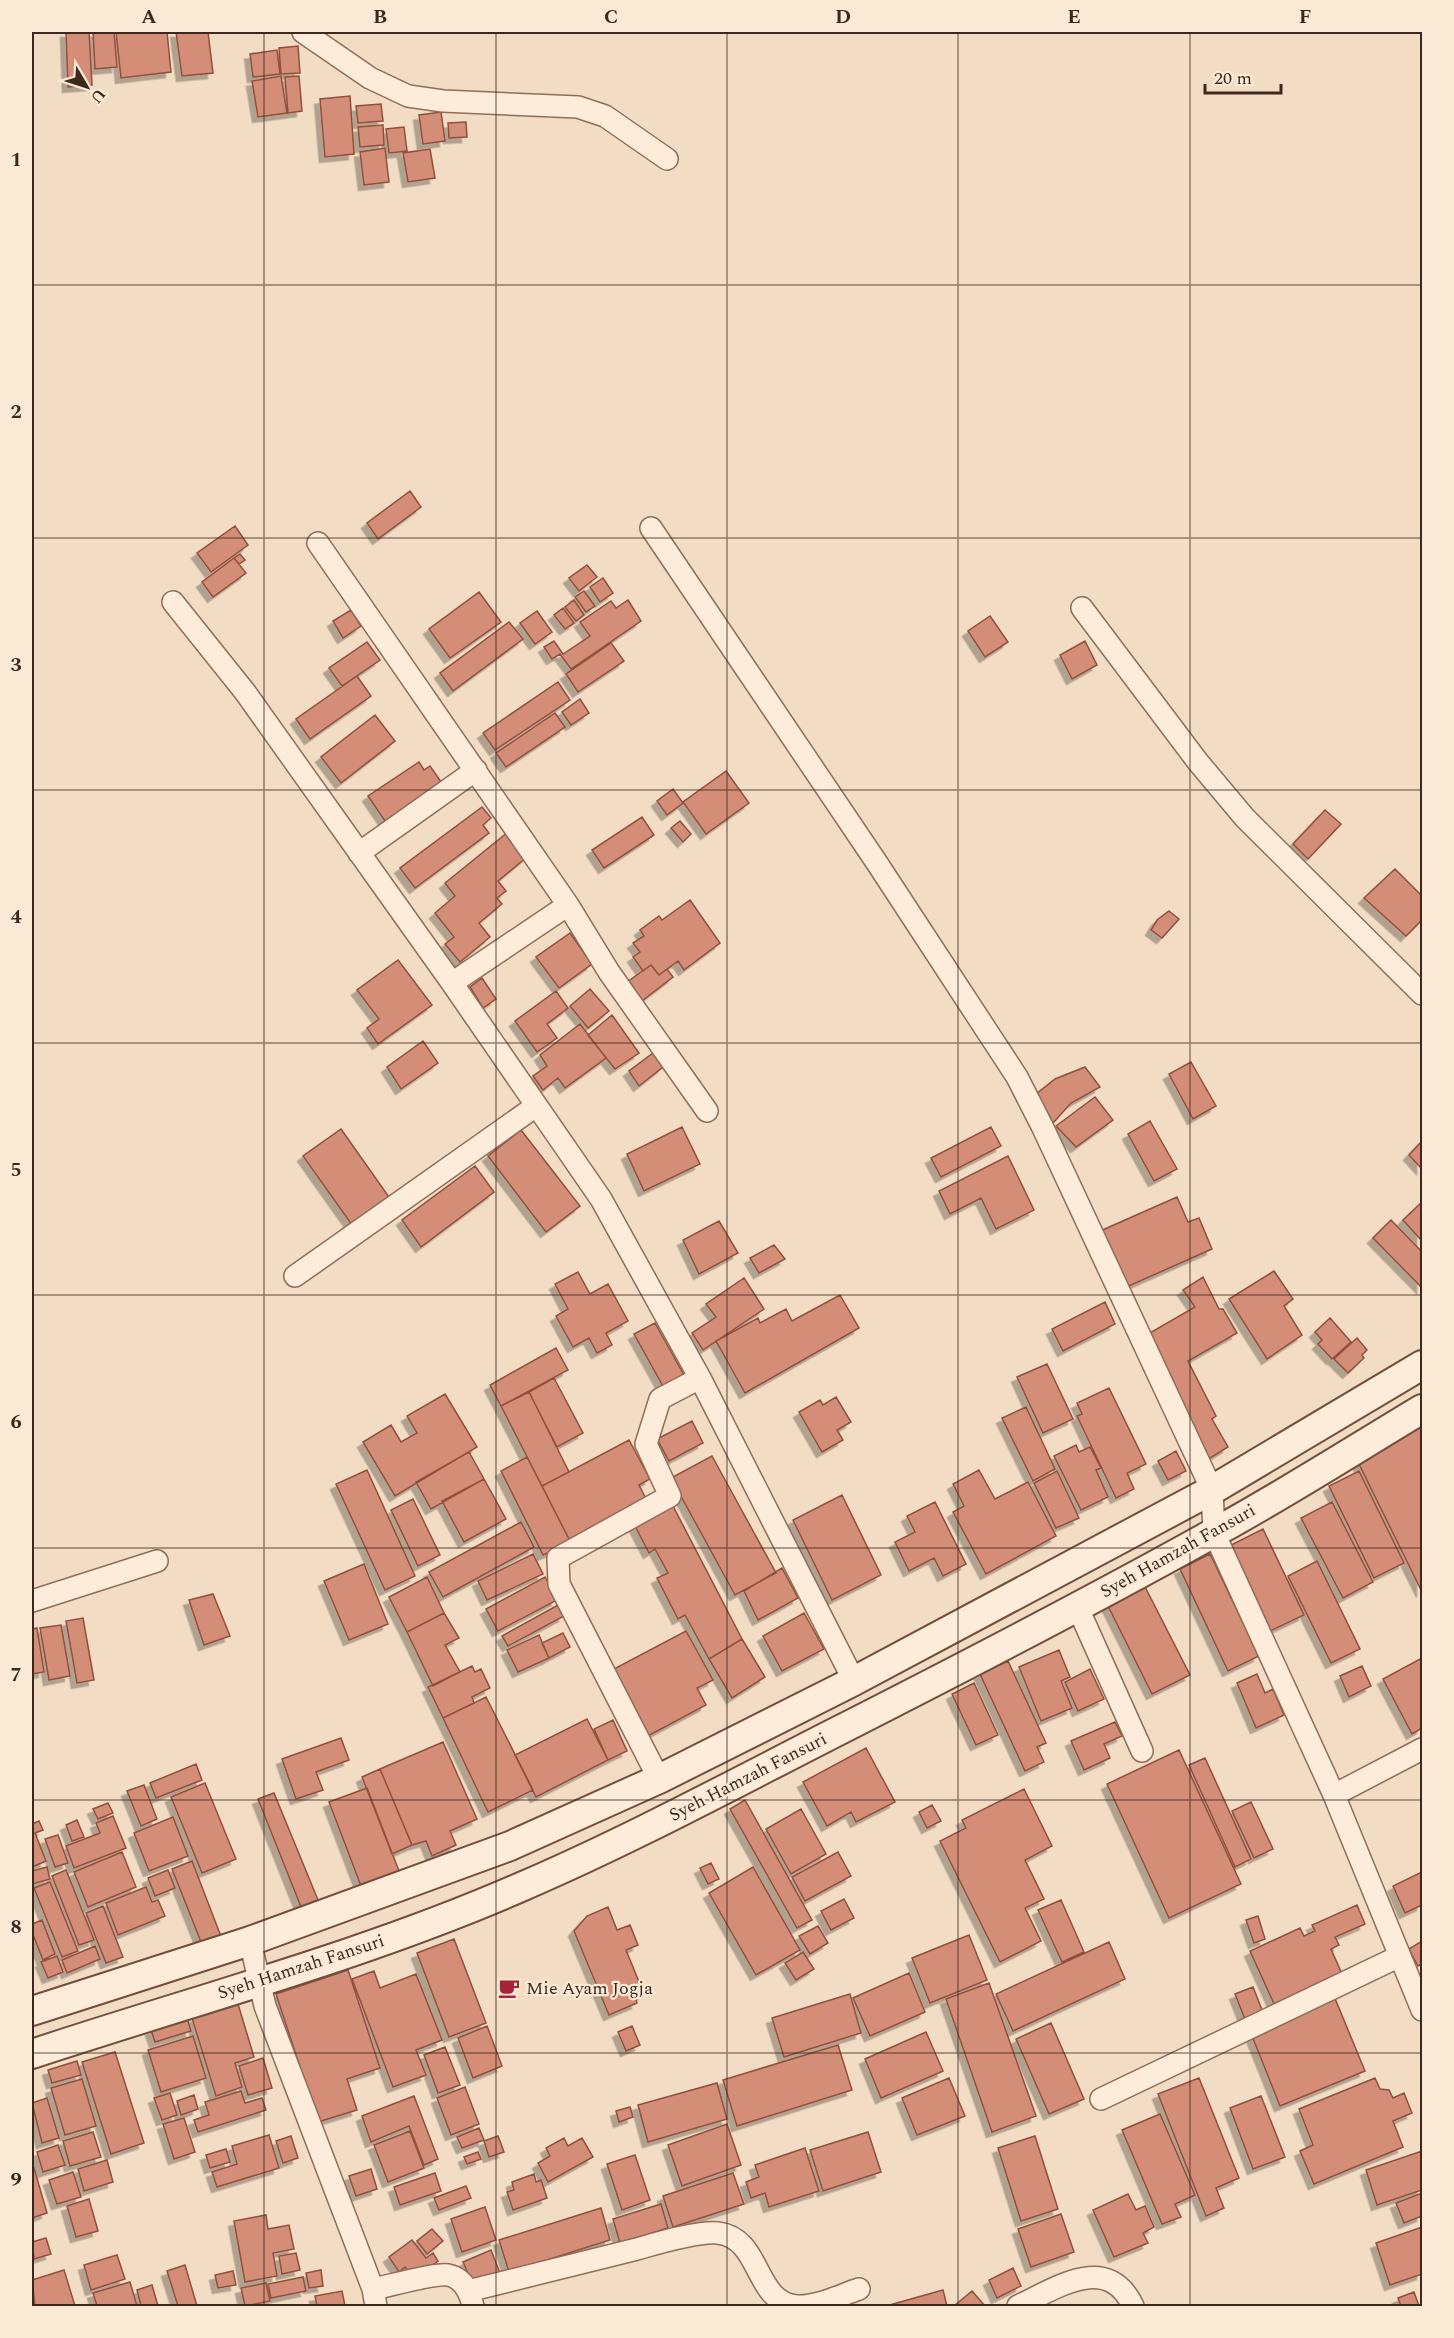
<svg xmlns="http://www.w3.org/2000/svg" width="1454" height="2338" viewBox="0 0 1454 2338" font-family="Spectral,serif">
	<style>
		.building { fill: #d48e77; stroke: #914f3c; stroke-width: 1.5; filter: url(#shadow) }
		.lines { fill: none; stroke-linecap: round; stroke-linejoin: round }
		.street-casing { stroke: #906d58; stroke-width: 24 }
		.secondary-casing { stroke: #724e3b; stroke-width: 32 }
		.street { stroke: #fcecd9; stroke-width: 21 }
		.secondary { stroke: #fcecd9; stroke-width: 28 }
		.grid { fill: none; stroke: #3e281e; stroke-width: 1.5; stroke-opacity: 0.55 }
		.labels { text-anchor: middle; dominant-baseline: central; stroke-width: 4.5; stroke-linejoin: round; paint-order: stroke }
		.street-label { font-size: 18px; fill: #3e281e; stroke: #f9e9d5 }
		.poi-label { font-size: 18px; fill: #3e281e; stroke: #f9e9d5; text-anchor: start }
		.neatline { fill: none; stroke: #3e281e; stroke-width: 2 }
		.grid-label { font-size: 20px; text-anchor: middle; font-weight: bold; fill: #3e281e }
	</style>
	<defs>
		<filter id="shadow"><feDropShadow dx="-5.5" dy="5.5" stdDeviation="0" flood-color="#0004"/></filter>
	</defs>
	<rect width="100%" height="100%" fill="#f2ddc4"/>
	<path class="building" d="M66 32H89L92 85 68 87Z
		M93 32H114L117 67 95 69Z
		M116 32H167L171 72 121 78Z
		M176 32H208L213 73 182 76Z
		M298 46 300 73 281 74 279 48Z
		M277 50 280 74 253 77 250 54Z
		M281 76 287 113 258 117 252 81Z
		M299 76 302 111 288 113 285 77Z
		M350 96 354 154 325 157 320 99Z
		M381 104 383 121 358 123 356 106Z
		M441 112 445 141 423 144 419 115Z
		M466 122 467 137 449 138 448 123Z
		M383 125 384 145 360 147 358 127Z
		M404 127 407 151 389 153 386 129Z
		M385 148 389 182 364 185 360 152Z
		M430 149 435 178 408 182 403 153Z
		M410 491 421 507 378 539 367 523Z
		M235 526 248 545 211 572 197 553Z
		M240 554 245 560 239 564 234 558Z
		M234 558 246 573 213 597 202 582Z
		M587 565 597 577 579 591 569 578Z
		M603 578 613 593 600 602 590 587Z
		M584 591 595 606 586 612 575 597Z
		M479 592 501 622 450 658 429 629Z
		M574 600 584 615 576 621 565 607Z
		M628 600 641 621 571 669 560 654 552 659 544 647 554 641 563 654 590 636 580 622 611 601 616 608Z
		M563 608 574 623 565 629 554 615Z
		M351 610 361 626 343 638 333 621Z
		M537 611 552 632 535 644 520 623Z
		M990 616 1008 642 985 657 968 631Z
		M509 622 523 639 453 691 440 673Z
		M1085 641 1097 665 1072 679 1060 655Z
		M367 642 380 660 342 686 329 668Z
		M611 643 624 661 578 692 566 674Z
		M357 676 371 696 310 739 296 719Z
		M558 682 570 700 495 750 483 733Z
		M580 699 589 713 571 725 562 712Z
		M555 713 565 727 506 767 496 753Z
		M375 715 395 741 341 783 321 757Z
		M419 762 424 770 430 766 444 786 387 824 368 796Z
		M726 771 749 803 706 834 683 802Z
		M673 789 683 803 667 815 657 801Z
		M482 807 491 818 483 825 489 833 415 888 400 868Z
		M1325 810 1341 824 1308 859 1293 844Z
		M642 817 654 835 604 868 592 850Z
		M680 821 691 834 683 842 671 828Z
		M508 832 527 857 498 881 506 891 497 898 502 904 479 923 490 937 460 962 445 944 454 937 435 913 455 896 445 883Z
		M1395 869 1422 896V920L1406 936 1364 898Z
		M690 900 720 943 684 970 678 961 659 975 651 965 643 971 633 957 640 952 633 943 644 936 640 930 659 916 662 920Z
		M1169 911 1179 919 1162 938 1151 930 1157 920Z
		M570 933 592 964 559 988 536 957Z
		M398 960 432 1005 378 1044 367 1028 379 1019 357 990Z
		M651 965 659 975 667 969 673 977 638 1004 623 985Z
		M482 978 496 999 483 1008 470 987Z
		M590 989 609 1011 588 1028 570 1006Z
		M556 991 568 1008 547 1024 557 1038 537 1052 515 1021Z
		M612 1015 639 1053 615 1069 588 1035Z
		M580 1024 606 1058 565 1088 558 1078 543 1090 533 1076 547 1066 540 1055Z
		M423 1041 438 1063 401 1089 387 1067Z
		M653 1053 663 1067 639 1086 629 1071Z
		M1191 1062 1216 1106 1193 1119 1169 1074Z
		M1085 1067 1100 1087 1071 1103 1053 1123 1035 1095 1055 1079Z
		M1095 1097 1113 1120 1076 1147 1056 1126Z
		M1150 1121 1177 1169 1154 1181 1128 1134Z
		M682 1127 700 1164 644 1191 627 1154Z
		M991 1127 1001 1146 941 1177 931 1158Z
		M341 1129 389 1197 352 1225 303 1156Z
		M521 1130 580 1206 546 1232 488 1156Z
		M1422 1141V1169L1409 1155Z
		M1008 1156 1034 1210 996 1229 981 1198 950 1214 939 1191Z
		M475 1166 494 1192 421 1247 402 1220Z
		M1177 1197 1188 1222 1199 1218 1212 1249 1122 1289 1098 1232Z
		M1422 1202V1241L1403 1220Z
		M1391 1220 1422 1252V1288L1373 1238Z
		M719 1221 738 1253 699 1274 683 1240Z
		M774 1245 785 1259 759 1273 750 1258Z
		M1274 1271 1293 1299 1284 1306 1302 1335 1267 1359 1229 1299Z
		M578 1272 590 1294 608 1284 628 1321 606 1333 612 1345 597 1353 589 1338 573 1347 556 1316 568 1309 555 1284Z
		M1203 1277 1219 1309H1223L1237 1333 1188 1361 1216 1416 1212 1419 1228 1447 1207 1460 1148 1334 1195 1307 1183 1290Z
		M744 1278 764 1309 703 1350 692 1333 716 1317 706 1304Z
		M840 1295 859 1328 745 1393 716 1341 758 1318 760 1323 786 1309 792 1321Z
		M1105 1302 1115 1324 1063 1351 1052 1329Z
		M1330 1318 1351 1342 1332 1359 1318 1344 1322 1340 1315 1332Z
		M655 1323 685 1377 664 1388 634 1334Z
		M1357 1338 1367 1350 1362 1355 1364 1358 1348 1373 1334 1359Z
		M556 1348 568 1370 501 1406 490 1385Z
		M1047 1364 1073 1419 1043 1433 1017 1377Z
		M554 1378 583 1433 557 1447 529 1392Z
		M1109 1388 1146 1464 1127 1473 1134 1489 1116 1498 1077 1416 1082 1414 1077 1403Z
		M529 1392 569 1472 542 1486 501 1406Z
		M445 1394 477 1447 395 1496 363 1442 391 1425 401 1442 417 1433 407 1416Z
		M836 1397 851 1422 837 1430 843 1440 822 1452 799 1412 820 1400 823 1405Z
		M1026 1407 1055 1469 1033 1481 1002 1418Z
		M1422 1420V1592L1354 1454Z
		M692 1421 703 1443 669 1461 657 1439Z
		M629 1440 650 1479 639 1485 647 1501 571 1543 542 1486Z
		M1076 1445 1079 1452 1090 1447 1101 1468 1096 1470 1108 1497 1081 1510 1054 1456Z
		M1176 1451 1186 1471 1168 1480 1158 1461Z
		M469 1452 484 1479 431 1509 416 1482Z
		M712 1456 776 1573 735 1595 671 1478Z
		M527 1457 571 1543 543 1555 501 1471Z
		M367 1470 415 1576 385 1590 336 1484Z
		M979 1470 995 1499 1028 1482 1056 1536 986 1574 953 1512 964 1506 953 1484Z
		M1057 1471 1079 1518 1056 1528 1034 1483Z
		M1359 1471 1404 1563 1374 1578 1329 1486Z
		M484 1479 506 1519 464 1542 442 1501Z
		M842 1495 881 1575 832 1600 793 1520Z
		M413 1499 440 1555 418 1566 391 1510Z
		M935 1502 966 1564 943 1576 934 1558 909 1571 895 1542 915 1532 907 1516Z
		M1332 1502 1373 1582 1343 1598 1301 1518Z
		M673 1506 742 1639 709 1659 685 1615 678 1619 657 1578 668 1573 655 1549 649 1553 635 1526Z
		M521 1522 534 1547 443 1597 429 1572Z
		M1263 1529 1304 1615 1270 1631 1229 1546Z
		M533 1554 543 1574 487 1600 478 1581Z
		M1210 1554 1259 1656 1228 1671 1180 1569Z
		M1317 1561 1360 1649 1331 1663 1288 1576Z
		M364 1564 388 1624 349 1640 324 1581Z
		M782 1568 798 1598 758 1620 744 1591Z
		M427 1577 444 1613 407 1632 389 1597Z
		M545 1577 557 1600 498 1631 486 1609Z
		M1142 1581 1190 1675 1152 1694 1105 1600Z
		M213 1594 230 1636 204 1645 189 1600Z
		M558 1605 564 1616 508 1646 502 1636Z
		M444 1613 459 1638 445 1645 460 1672 433 1686 407 1632Z
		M804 1613 824 1649 782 1671 763 1636Z
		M83 1618 94 1680 77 1683 66 1621Z
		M61 1625 70 1676 49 1680 40 1628Z
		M37 1628 44 1672 32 1674V1629Z
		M686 1631 713 1680 697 1688 706 1705 646 1737 612 1670Z
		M563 1633 570 1647 549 1658 542 1643Z
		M539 1635 549 1658 518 1672 507 1650Z
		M742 1639 765 1677 732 1698 709 1659Z
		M1059 1650 1070 1677 1061 1681 1072 1708 1041 1721 1019 1667Z
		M1422 1658V1728L1412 1734 1383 1679Z
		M1008 1661 1046 1743 1037 1747 1044 1762 1025 1771 980 1674Z
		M472 1666 475 1672 481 1669 490 1688 472 1697 474 1703 443 1718 428 1687Z
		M1362 1666 1371 1686 1349 1697 1340 1676Z
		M1090 1669 1104 1699 1078 1711 1065 1682Z
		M1257 1674 1265 1693 1273 1689 1284 1715 1256 1728 1237 1683Z
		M974 1683 998 1735 976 1745 952 1694Z
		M486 1697 533 1790 488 1812 443 1718Z
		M587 1719 608 1760 536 1797 515 1755Z
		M613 1720 627 1751 608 1760 594 1729Z
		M1115 1722 1122 1736 1104 1744 1110 1758 1084 1770 1071 1741Z
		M341 1738 349 1760 316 1772 323 1790 296 1799 282 1759Z
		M443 1742 477 1819 450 1831 456 1845 432 1856 426 1841 412 1845 380 1769Z
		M866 1748 895 1802 856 1822 851 1812 827 1826 803 1782Z
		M1179 1750 1241 1884 1169 1918 1107 1784Z
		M1205 1758 1251 1859 1235 1867 1189 1765Z
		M196 1764 202 1780 156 1798 150 1783Z
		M380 1769 412 1845 392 1854 362 1777Z
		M205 1783 236 1859 202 1873 171 1797Z
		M144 1785 157 1819 141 1826 127 1791Z
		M367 1788 399 1871 361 1886 329 1802Z
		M1024 1789 1052 1846 1025 1860 1044 1899 1025 1908 1041 1941 1000 1962 940 1841 966 1828 962 1820Z
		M274 1793 318 1900 301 1907 258 1799Z
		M745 1800 812 1920 797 1928 730 1809Z
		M1251 1802 1273 1849 1254 1858 1232 1811Z
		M108 1803 113 1813 98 1819 93 1809Z
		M932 1805 941 1821 927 1828 919 1812Z
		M801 1809 826 1854 791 1874 766 1829Z
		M113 1816 126 1848 74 1868 66 1846 100 1833 96 1823Z
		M173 1817 188 1856 149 1871 134 1833Z
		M77 1820 84 1837 72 1841 66 1825Z
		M39 1821 43 1830 35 1833 46 1861 32 1867V1824Z
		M58 1835 68 1863 55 1867 45 1839Z
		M122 1852 136 1887 88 1907 74 1872Z
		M838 1852 851 1876 805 1901 792 1877Z
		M192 1861 222 1939 203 1947 172 1869Z
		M711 1863 719 1879 708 1884 700 1868Z
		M47 1867 50 1879 32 1884V1871Z
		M753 1867 800 1950 756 1975 709 1893Z
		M66 1870 94 1940 79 1945 52 1876Z
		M168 1870 175 1888 155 1896 148 1878Z
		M1422 1872V1905L1405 1913 1393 1886Z
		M50 1882 78 1951 62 1957 34 1888Z
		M146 1887 152 1902 158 1900 165 1916 118 1935 106 1903Z
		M844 1899 854 1918 831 1930 821 1911Z
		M1061 1900 1084 1952 1062 1962 1038 1910Z
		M1357 1905 1365 1924 1335 1937 1339 1945 1331 1949 1343 1976 1275 2006 1250 1951 1300 1928 1304 1936 1315 1931 1312 1925Z
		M103 1906 123 1957 106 1963 86 1913Z
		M608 1907 617 1930 630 1925 638 1945 626 1950 644 1994 635 1997 637 2003 609 2015 574 1931 587 1916Z
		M1258 1916 1265 1939 1254 1943 1246 1920Z
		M42 1920 55 1954 43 1960 32 1932V1924Z
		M818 1926 828 1943 810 1954 799 1936Z
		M969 1935 987 1980 930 2003 912 1958Z
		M454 1939 486 2023 449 2037 417 1953Z
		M1422 1941V1964L1418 1966 1409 1949Z
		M1109 1942 1125 1979 1013 2031 996 1994Z
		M95 1946 100 1959 67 1973 62 1960Z
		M803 1952 814 1969 796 1980 785 1963Z
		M57 1956 63 1972 48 1978 41 1962Z
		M348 1970 380 2068 347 2079 357 2110 318 2122 276 1994Z
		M374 1971 380 1988 416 1974 442 2040 416 2050 426 2075 393 2087 352 1979Z
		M909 1973 925 2012 870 2036 853 1998Z
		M989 1983 1036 2116 992 2132 946 1999Z
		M1253 1987 1264 2015 1246 2022 1235 1994Z
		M850 1994 861 2033 784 2057 772 2018Z
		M1334 1996 1365 2071 1280 2106 1250 2031Z
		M238 2004 254 2057 235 2063 242 2087 216 2096 192 2018Z
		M187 2018 191 2031 155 2042 151 2030Z
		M1051 2023 1084 2099 1049 2114 1016 2039Z
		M487 2026 502 2066 473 2078 458 2038Z
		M632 2026 640 2045 626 2051 618 2032Z
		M926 2032 943 2071 881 2098 865 2059Z
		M193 2036 206 2078 161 2092 148 2050Z
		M838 2045 852 2090 737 2126 723 2080Z
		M445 2047 460 2085 438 2093 424 2055Z
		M115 2052 144 2143 111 2154 82 2062Z
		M263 2058 272 2088 248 2095 239 2066Z
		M77 2061 81 2075 52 2083 48 2070Z
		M949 2078 965 2116 917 2135 902 2098Z
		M1199 2078 1239 2178 1216 2188 1224 2208 1206 2216 1158 2094Z
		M1375 2078 1380 2089 1389 2090 1393 2098 1404 2093 1412 2113 1393 2121 1403 2147 1314 2184 1300 2151 1313 2145 1299 2109Z
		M82 2079 96 2126 65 2135 51 2088Z
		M717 2083 727 2119 648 2142 638 2105Z
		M465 2087 479 2124 451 2135 437 2098Z
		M241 2091 245 2103 262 2098 266 2110 198 2132 194 2120 209 2115 205 2102Z
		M170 2093 177 2115 162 2120 154 2098Z
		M194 2095 198 2109 181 2115 177 2101Z
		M414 2096 438 2159 424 2165 409 2126 371 2142 362 2116Z
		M1261 2096 1285 2157 1253 2169 1230 2108Z
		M47 2098 59 2138 42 2143 32 2103Z
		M630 2107 633 2117 619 2122 616 2111Z
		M1160 2114 1195 2195 1175 2204 1181 2217 1162 2224 1122 2130Z
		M184 2118 195 2152 174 2159 163 2124Z
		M727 2124 741 2165 682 2186 668 2145Z
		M479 2128 484 2140 462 2148 457 2137Z
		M410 2131 424 2168 388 2182 374 2145Z
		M93 2132 101 2157 70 2166 63 2141Z
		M868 2132 881 2172 823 2191 810 2150Z
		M269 2135 279 2168 217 2187 212 2172 237 2164 232 2146Z
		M291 2136 298 2158 283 2163 276 2141Z
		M498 2136 504 2152 489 2157 484 2141Z
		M1035 2136 1058 2209 1021 2221 998 2148Z
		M564 2138 568 2146 582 2138 593 2157 548 2182 538 2163 550 2156 546 2148Z
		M58 2145 65 2165 43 2172 37 2152Z
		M805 2148 819 2191 769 2207 765 2193 751 2198 746 2182 759 2177 755 2165Z
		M226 2149 230 2162 210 2168 206 2155Z
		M1422 2151V2190L1377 2205 1366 2170Z
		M478 2152 481 2159 467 2164 464 2157Z
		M635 2155 650 2200 622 2210 607 2164Z
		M107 2160 113 2182 84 2191 78 2169Z
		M32 2161 47 2213 32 2218Z
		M371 2169 377 2189 356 2196 349 2176Z
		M73 2172 81 2197 57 2204 49 2180Z
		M435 2173 441 2191 400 2205 394 2187Z
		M733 2173 744 2204 673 2227 663 2196Z
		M534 2174 536 2182 541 2180 547 2198 513 2210 507 2192 514 2190 512 2182Z
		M466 2186 471 2198 439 2210 434 2198Z
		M1422 2193V2216L1404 2223 1396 2203Z
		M1128 2194 1136 2210 1145 2206 1154 2227 1143 2233 1148 2243 1114 2257 1093 2210Z
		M89 2199 98 2231 76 2237 67 2206Z
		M661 2204 668 2228 620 2243 613 2219Z
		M485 2207 496 2240 462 2252 451 2219Z
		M601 2208 610 2240 509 2272 499 2240Z
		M1061 2214 1074 2252 1031 2267 1018 2229Z
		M266 2215 268 2229 289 2225 294 2249 273 2253 277 2276 245 2282 234 2221Z
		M1422 2227V2274L1390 2285 1376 2243Z
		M432 2229 443 2241 427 2254 417 2241Z
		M46 2238 51 2254 34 2259 32 2242Z
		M412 2240 426 2258 433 2253 438 2261 414 2279 405 2267 399 2272 389 2257Z
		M491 2250 500 2273 473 2285 463 2262Z
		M296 2253 300 2270 282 2274 279 2256Z
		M117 2255 125 2279 91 2290 84 2265Z
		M185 2265 197 2306H178L167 2271Z
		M1013 2268 1021 2286 997 2298 989 2280Z
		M64 2270 75 2306H35L32 2280Z
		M321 2270 323 2286 309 2288 306 2273Z
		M233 2271 236 2285 218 2288 215 2275Z
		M303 2277 306 2291 271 2298 268 2284Z
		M130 2282 137 2306H97L93 2293Z
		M266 2283 270 2301 245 2306 241 2288Z
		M152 2285 158 2306H141L137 2290Z
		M943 2290 947 2306H886Z
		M342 2291 345 2306H317L315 2296Z
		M972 2291 985 2306H954Z
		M1414 2292 1419 2306H1401L1398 2298Z"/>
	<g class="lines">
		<defs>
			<path id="street" d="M303 32 370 78 408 96 443 101 578 107 605 116 667 159
				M651 528 877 863 1017 1077 1043 1128 1212 1490 1214 1533 1334 1795 1422 2010
				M318 543 568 905 609 972 707 1111
				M173 602 245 692 452 983 601 1199 700 1378 660 1399 646 1444 670 1496 558 1558 559 1584 659 1779
				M1082 608 1198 762 1245 818 1422 994
				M359 853 476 770
				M452 983 568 905
				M295 1276 536 1106
				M700 1378 854 1681
				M32 1601 157 1561
				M1077 1606 1142 1751
				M1334 1795 1422 1749
				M250 1941 265 2006 373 2289 376 2306
				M1101 2099 1400 1956
				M373 2289C389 2286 434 2273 448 2275 464 2278 470 2293 473 2306
				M468 2291C525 2277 581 2263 637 2249 658 2243 698 2231 718 2233 762 2238 754 2303 797 2306 817 2307 841 2295 859 2289
				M1018 2306C1057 2288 1107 2252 1133 2306"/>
			<path id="secondary" d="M32 2011 250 1941 510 1846 659 1779 854 1681 1212 1490 1422 1365
				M32 2054C195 2000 363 1956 521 1887 628 1841 730 1786 834 1733 960 1669 1086 1604 1210 1535 1282 1496 1352 1451 1422 1409"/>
		</defs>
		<use href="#street" class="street-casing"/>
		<use href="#secondary" class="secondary-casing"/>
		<use href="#street" class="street"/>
		<use href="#secondary" class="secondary"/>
	</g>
	<path class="grid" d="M264 32V2306M496 32V2306M727 32V2306M958 32V2306M1190 32V2306M32 285H1422M32 538H1422M32 790H1422M32 1043H1422M32 1295H1422M32 1548H1422M32 1800H1422M32 2053H1422"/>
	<defs>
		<symbol id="cafe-bare" viewBox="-9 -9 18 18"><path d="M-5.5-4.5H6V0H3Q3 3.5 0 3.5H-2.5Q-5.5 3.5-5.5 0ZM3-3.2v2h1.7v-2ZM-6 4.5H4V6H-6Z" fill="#a52239" stroke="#f9e9d5" stroke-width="2.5" paint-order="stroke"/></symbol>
	</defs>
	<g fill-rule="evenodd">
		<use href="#cafe-bare" x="494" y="1973" width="30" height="30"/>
	</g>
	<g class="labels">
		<g class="street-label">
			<text transform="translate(1178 1551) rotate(-29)">Syeh Hamzah Fansuri</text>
			<text transform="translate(748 1777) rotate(-27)">Syeh Hamzah Fansuri</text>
			<text transform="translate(301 1967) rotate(-18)">Syeh Hamzah Fansuri</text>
		</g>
		<g class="poi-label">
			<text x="526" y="1988">Mie Ayam Jogja</text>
		</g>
	</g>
	<rect width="1454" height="2338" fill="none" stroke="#f9e9d5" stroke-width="66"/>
	<g transform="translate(87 87) rotate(129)" stroke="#f9e9d5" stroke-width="4.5" paint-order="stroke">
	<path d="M0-4.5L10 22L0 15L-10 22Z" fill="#3e281e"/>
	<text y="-9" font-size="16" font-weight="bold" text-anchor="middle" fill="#3e281e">U</text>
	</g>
	<path d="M1205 84v9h76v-9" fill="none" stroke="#3e281e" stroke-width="3"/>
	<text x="1214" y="84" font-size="18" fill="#3e281e" stroke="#f9e9d5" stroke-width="4.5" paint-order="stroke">20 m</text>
	<rect x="33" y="33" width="1388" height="2272" class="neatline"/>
	<g class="grid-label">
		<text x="149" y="23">A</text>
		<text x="380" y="23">B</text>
		<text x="611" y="23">C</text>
		<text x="843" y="23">D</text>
		<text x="1074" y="23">E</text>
		<text x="1305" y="23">F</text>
		<text x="16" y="166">1</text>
		<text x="16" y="418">2</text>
		<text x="16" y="671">3</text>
		<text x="16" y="923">4</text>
		<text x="16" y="1176">5</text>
		<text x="16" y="1428">6</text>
		<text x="16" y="1681">7</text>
		<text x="16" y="1933">8</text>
		<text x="16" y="2186">9</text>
	</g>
</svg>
